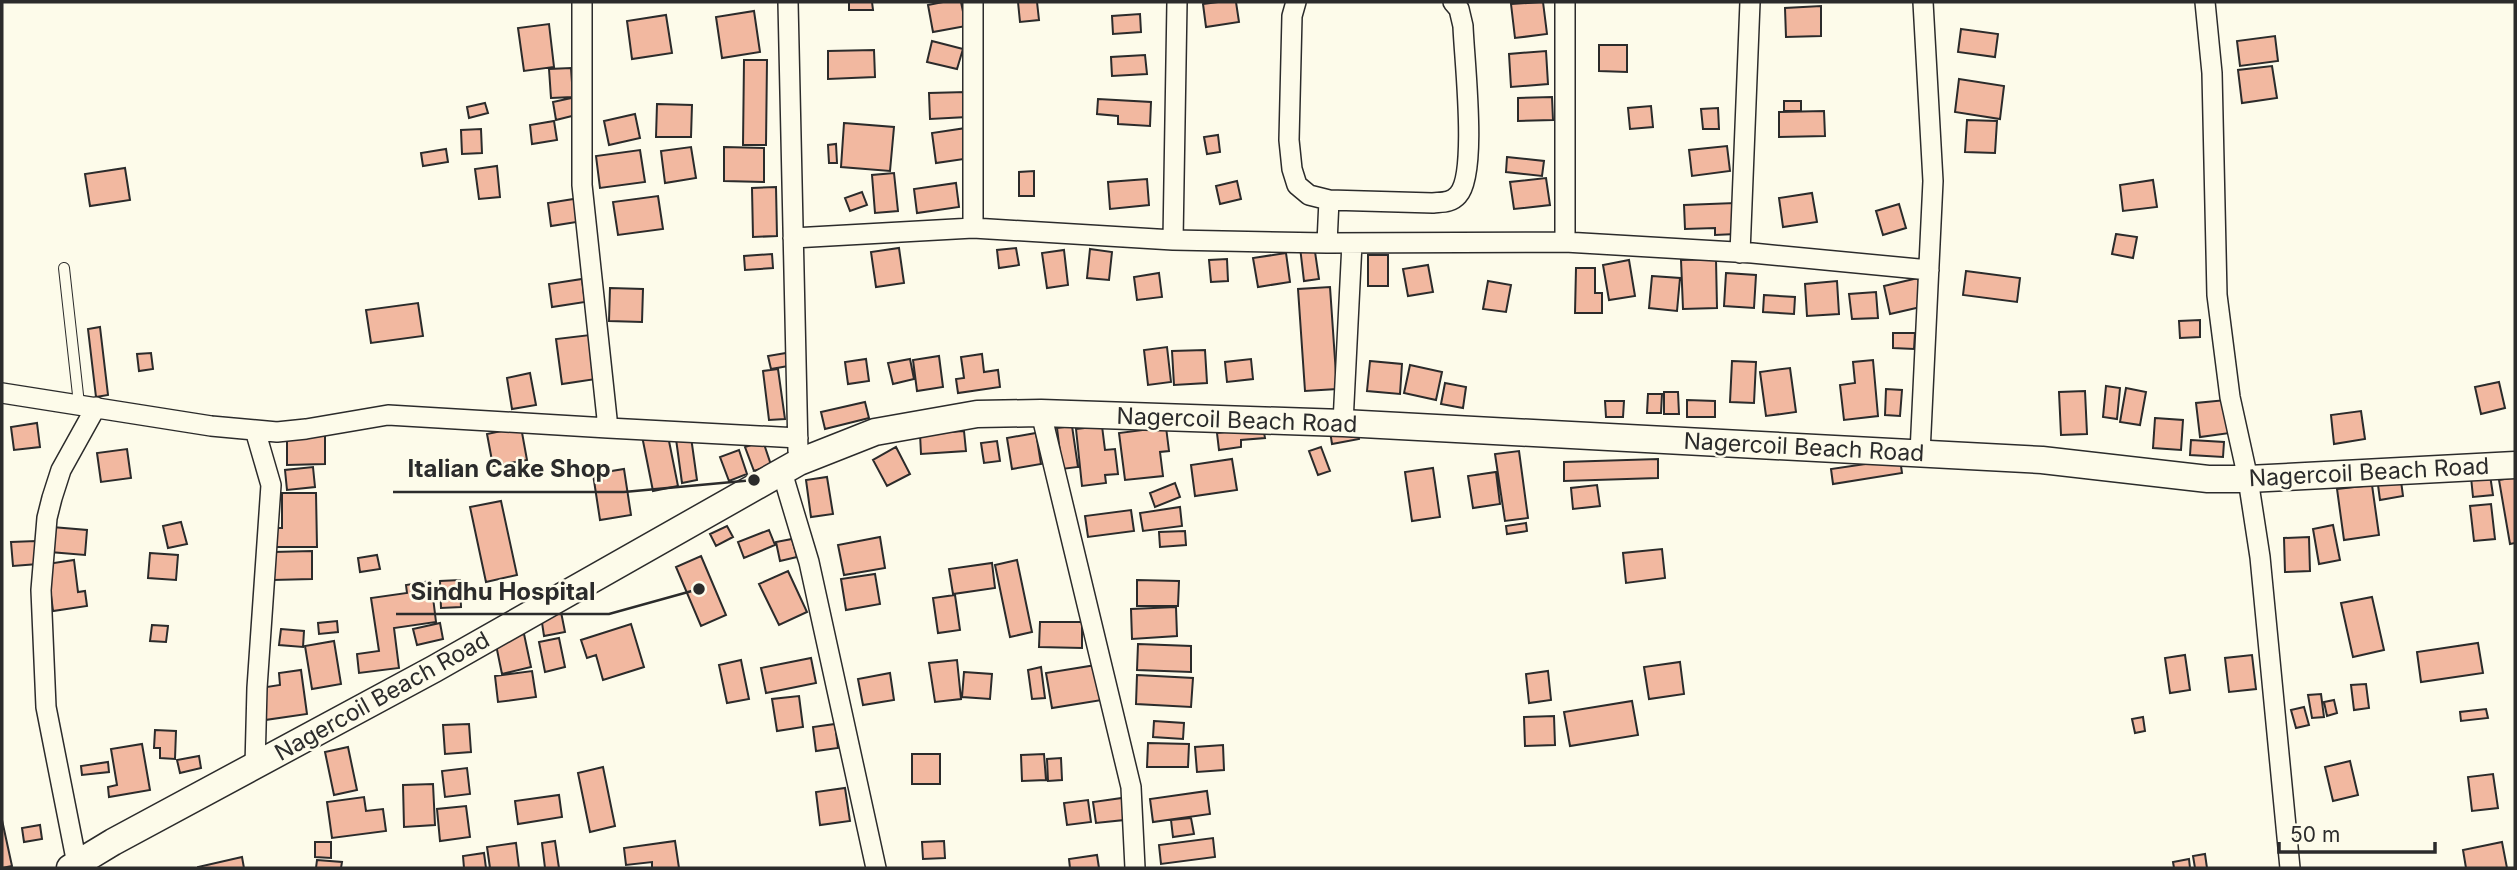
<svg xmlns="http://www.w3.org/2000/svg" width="2517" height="870" viewBox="0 0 2517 870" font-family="Inter,sans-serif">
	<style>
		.building { fill: #f2b8a0; stroke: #2b2b2b; stroke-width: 2 }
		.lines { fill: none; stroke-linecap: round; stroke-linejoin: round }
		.service-casing { stroke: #2b2b2b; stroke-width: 12 }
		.minor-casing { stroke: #2b2b2b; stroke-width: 22 }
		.secondary-casing { stroke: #2b2b2b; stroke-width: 29 }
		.service { stroke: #fdfbea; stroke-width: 10 }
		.minor { stroke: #fdfbea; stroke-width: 19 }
		.secondary { stroke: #fdfbea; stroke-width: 26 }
		.labels { text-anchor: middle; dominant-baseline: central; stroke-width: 5; stroke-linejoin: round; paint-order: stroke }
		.street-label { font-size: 23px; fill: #2b2b2b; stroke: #fdfbea }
		.leader { fill: none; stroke: #2b2b2b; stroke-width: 2.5 }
		.callout-dot { fill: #2b2b2b; stroke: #fdfbea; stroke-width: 2.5 }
		.callout-label { font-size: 24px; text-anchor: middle; font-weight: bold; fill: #2b2b2b; stroke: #fdfbea; stroke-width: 5; stroke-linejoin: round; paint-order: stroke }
	</style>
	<rect width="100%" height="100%" fill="#fdfbea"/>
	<path class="building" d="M849 2H872L873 10H849Z
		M943 2H961L966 26 933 32 928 5Z
		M1018 2H1037L1039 20 1020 22Z
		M1218 2H1236L1239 22 1206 27 1203 4Z
		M1543 2 1547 34 1515 38 1511 4Z
		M1821 6V36L1786 37 1785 8Z
		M754 11 760 52 722 58 716 17Z
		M1140 14 1141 32 1113 34 1112 16Z
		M666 15 672 53 632 59 627 21Z
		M549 24 554 67 524 71 518 28Z
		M1961 29 1998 34 1995 57 1958 52Z
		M2275 36 2278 61 2240 66 2237 41Z
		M932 41 963 49 957 69 927 62Z
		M1599 45H1627V72L1599 71Z
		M874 50 875 77 828 79V51Z
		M1546 51 1548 84 1511 87 1509 54Z
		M1145 55 1147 74 1112 76 1111 57Z
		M744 60H767L766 145H743Z
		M2272 66 2277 98 2242 103 2238 70Z
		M571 68 573 97 551 98 549 69Z
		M1959 79 2004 86 2000 119 1955 112Z
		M966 92 967 117 930 119 929 93Z
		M576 97 580 114 556 120 553 102Z
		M1552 97 1553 120 1518 121V98Z
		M1098 99 1151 102 1150 126 1118 124V116L1097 114Z
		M1784 101H1801V111H1784Z
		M485 103 488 113 469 118 467 107Z
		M657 104 692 105 691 137H656Z
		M1651 106 1653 127 1630 129 1628 108Z
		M1718 108 1719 129H1703L1701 109Z
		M1824 111 1825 136 1779 137V112Z
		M635 114 640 138 609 145 604 121Z
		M1967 120 1997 121 1995 153 1965 152Z
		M554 121 557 140 532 144 530 125Z
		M844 123 894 127 890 171 841 167Z
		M966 128 971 158 936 163 932 133Z
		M481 129 482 153 462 154 461 130Z
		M1218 135 1220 152 1207 154 1204 137Z
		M836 144 837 163H829L828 145Z
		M1727 146 1730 171 1692 176 1689 150Z
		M691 147 696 178 665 183 661 151Z
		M724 147 764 148V182L724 181Z
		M446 149 448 162 423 166 421 153Z
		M640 150 645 182 600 188 596 156Z
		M1507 157 1544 161 1542 176 1506 172Z
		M497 166 500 197 479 199 475 169Z
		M125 168 130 200 90 206 85 174Z
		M1034 171V196H1019V172Z
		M894 173 898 211 875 213 872 175Z
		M1546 178 1550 205 1514 209 1510 182Z
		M1147 179 1149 205 1110 209 1108 182Z
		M2153 180 2157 207 2123 211 2120 185Z
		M1237 181 1241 199 1220 204 1216 186Z
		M956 183 959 207 917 213 914 189Z
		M776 187 777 236 753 237 752 188Z
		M862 192 867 205 850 211 845 198Z
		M1812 193 1817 222 1783 227 1779 198Z
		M658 196 663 229 618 235 613 202Z
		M580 198 583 221 551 226 548 203Z
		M1735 203 1736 234 1715 235V228L1685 229 1684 205Z
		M1899 204 1906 228 1883 235 1876 211Z
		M2116 234 2137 237 2133 258 2112 254Z
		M1314 245 1319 279 1304 281 1300 247Z
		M899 248 904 283 876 287 871 252Z
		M1016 248 1019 265 999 268 997 250Z
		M1090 249 1112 252 1109 280 1087 278Z
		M1064 250 1068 285 1047 288 1042 253Z
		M1286 253 1290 282 1258 287 1253 258Z
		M772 254 773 268 745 270 744 256Z
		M1368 255H1388V286H1368Z
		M1227 259 1228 281 1211 282 1209 260Z
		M1716 259 1717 308 1683 309 1681 260Z
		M1629 260 1635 296 1609 300 1603 265Z
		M1428 265 1433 292 1408 296 1403 269Z
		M1576 268H1595V293H1602V313H1575Z
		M1966 271 2020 278 2017 302 1963 295Z
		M1159 273 1162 297 1137 300 1134 277Z
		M1726 273 1756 275 1754 308 1724 306Z
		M1652 276 1680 278 1677 311 1649 308Z
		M1918 278 1925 306 1890 314 1884 286Z
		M582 279 585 302 552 307 549 284Z
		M1488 281 1511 285 1506 312 1483 309Z
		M1837 281 1839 314 1807 316 1805 284Z
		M1330 287 1337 389 1305 391 1298 289Z
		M610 288 643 289 642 322 609 321Z
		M1876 292 1878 318 1852 319 1849 294Z
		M1764 295 1795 297 1794 314 1763 312Z
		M418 303 423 336 371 343 366 310Z
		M2200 320V337L2180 338 2179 321Z
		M100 327 108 395 96 397 88 329Z
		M1893 333H1915L1914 349 1893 348Z
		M590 335 596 379 562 384 556 339Z
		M1167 347 1171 382 1148 385 1144 350Z
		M1205 350 1207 383 1174 385 1172 351Z
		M792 352 794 365 771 369 768 356Z
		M151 353 153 369 139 371 137 354Z
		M982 354 984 372 998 370 1000 387 958 393 956 379 964 378 961 357Z
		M939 356 943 387 917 391 913 360Z
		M866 359 869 381 848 384 845 362Z
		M910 359 914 379 893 384 888 363Z
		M1251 359 1253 379 1227 382 1225 362Z
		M1873 360 1878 416 1844 420 1840 385 1855 383 1853 362Z
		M1370 361 1402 364 1400 394 1367 391Z
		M1732 361 1756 362 1754 403 1730 402Z
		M1410 365 1442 372 1436 400 1404 393Z
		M1790 368 1796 412 1766 416 1760 372Z
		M778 369 785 419 769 420 763 371Z
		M530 373 536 405 512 409 507 378Z
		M2499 382 2505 408 2481 414 2475 387Z
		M1445 383 1466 387 1463 408 1441 404Z
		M2106 386 2120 388 2117 419 2103 417Z
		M2126 388 2146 392 2140 425 2120 422Z
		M1886 389 1902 390 1900 416 1885 415Z
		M2085 391 2087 434 2061 435 2059 392Z
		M1664 392H1678L1679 414H1664Z
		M1648 394H1662L1661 413H1647Z
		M1687 400 1715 401V417H1687Z
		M2226 400 2230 433 2200 437 2196 403Z
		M1605 401H1624L1623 417H1606Z
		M865 402 869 418 825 429 821 412Z
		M2361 411 2365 439 2334 444 2331 415Z
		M2155 418 2183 420 2181 450 2153 448Z
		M37 423 40 447 14 450 11 427Z
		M1357 425 1359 439 1332 444 1330 431Z
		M1072 426 1078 467 1062 469 1057 428Z
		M1102 426 1105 450 1115 449 1118 474 1105 475 1106 483 1082 486 1076 429Z
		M521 427 527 460 493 466 487 434Z
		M1166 427 1169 451 1160 452 1163 476 1125 480 1119 433Z
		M1263 427 1265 438 1241 440V447L1219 450 1217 433Z
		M667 431 678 486 653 491 642 436Z
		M964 431 966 451 921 454 920 434Z
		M287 432H325V464L287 465Z
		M1036 433 1041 464 1012 469 1007 438Z
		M691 437 697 480 682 483 676 439Z
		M2191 440 2224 442 2223 457 2190 455Z
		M763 441 771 465 754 471 745 447Z
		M997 441 1000 461 984 463 981 443Z
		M896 447 910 474 887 486 873 460Z
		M1321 447 1330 471 1318 475 1309 451Z
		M127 449 131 478 101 482 97 453Z
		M739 450 747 474 729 481 720 457Z
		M1519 451 1528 518 1505 521 1495 454Z
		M1232 459 1237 490 1195 496 1191 465Z
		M1658 459V478L1564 481V462Z
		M1900 459 1902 473 1833 484 1831 469Z
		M313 467 315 487 287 490 285 470Z
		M1433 468 1440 517 1412 521 1405 472Z
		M624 469 631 515 600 520 593 474Z
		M1496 472 1500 504 1473 508 1468 476Z
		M2490 475 2493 495 2473 497 2471 477Z
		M827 477 833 514 811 517 806 480Z
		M2515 477V543L2510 544 2499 480Z
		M2401 481 2403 496 2380 500 2378 485Z
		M1175 483 1180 497 1155 507 1150 493Z
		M1597 485 1600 506 1573 509 1571 488Z
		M2372 485 2379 535 2344 540 2337 489Z
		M282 493H316L317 547H276V528H282Z
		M501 501 517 575 486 582 470 507Z
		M2491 504 2495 539 2474 541 2470 506Z
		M1180 507 1182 526 1143 531 1140 513Z
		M1131 510 1134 531 1088 537 1085 516Z
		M181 522 187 544 168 548 163 526Z
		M1526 523 1527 531 1507 534 1506 526Z
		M2333 525 2340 560 2319 564 2313 529Z
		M727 526 733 537 716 546 710 534Z
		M52 527 87 530 85 555 50 552Z
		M769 530 775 545 744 558 738 542Z
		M1185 531 1186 545 1160 547 1159 532Z
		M880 537 885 568 844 575 838 545Z
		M2309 537 2310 571 2285 572 2284 538Z
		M792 539 797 557 780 561 776 542Z
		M36 541 38 564 13 566 11 542Z
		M1662 549 1665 578 1626 583 1623 553Z
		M312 551V579L273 580V552Z
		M150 553 178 555 176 580 148 578Z
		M377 555 380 569 360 572 358 558Z
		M701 556 726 615 701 626 676 567Z
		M74 560 78 592 85 591 87 606 53 611 47 564Z
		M1017 560 1032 632 1010 637 995 565Z
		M992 563 995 588 953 594 949 569Z
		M788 571 807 612 779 625 759 584Z
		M875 574 880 604 846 610 841 579Z
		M460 580 461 607 441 608 440 581Z
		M1137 580 1179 581 1178 606H1137Z
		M431 581 436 622 394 628 399 668 359 673 357 654 379 651 371 598 407 593 406 585Z
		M955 595 960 630 938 633 933 598Z
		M2372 597 2384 650 2353 657 2341 603Z
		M1176 607 1177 636 1132 639 1131 609Z
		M561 612 565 632 544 636 541 616Z
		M337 621 338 632 319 634 318 623Z
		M1040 622H1082V648L1039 647Z
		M440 623 443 639 417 645 413 629Z
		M631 624 644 667 603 680 596 655 587 658 581 640Z
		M152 625 168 626 166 642 150 641Z
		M281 629 304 631 303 647 279 645Z
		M524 634 531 667 502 674 495 640Z
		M559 638 565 667 545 672 539 642Z
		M334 641 341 684 312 689 305 646Z
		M2478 643 2483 673 2421 682 2417 652Z
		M1138 644 1191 646V672L1137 670Z
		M2185 655 2190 690 2170 693 2165 658Z
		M2252 655 2256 689 2229 692 2225 658Z
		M811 658 816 683 766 693 761 668Z
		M741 660 749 699 727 703 719 665Z
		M957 660 961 699 935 702 929 663Z
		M1680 662 1684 694 1649 699 1644 667Z
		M1096 665 1102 700 1052 708 1046 673Z
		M1041 667 1045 698 1032 699 1028 670Z
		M301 670 307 714 265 720 260 688 280 685 279 673Z
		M532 671 536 697 498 702 495 676Z
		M1548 671 1551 700 1529 703 1526 674Z
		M964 672 992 674 990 699 962 697Z
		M890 673 894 700 863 705 858 679Z
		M1137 675 1193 678 1191 707 1136 704Z
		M2366 684 2369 708 2354 710 2351 685Z
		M2321 694 2324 717 2312 718 2308 695Z
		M799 696 803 727 777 731 772 699Z
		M2334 700 2337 713 2327 716 2324 702Z
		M1632 701 1638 735 1570 746 1564 712Z
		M2304 707 2309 725 2296 728 2291 710Z
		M2486 709 2488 718 2461 721 2460 712Z
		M1554 716 1555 745 1525 746 1524 717Z
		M2143 717 2145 731 2135 733 2132 719Z
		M1154 721 1184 723 1183 739 1153 737Z
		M469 724 471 752 445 754 443 725Z
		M835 724 838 748 816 751 813 727Z
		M155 730 176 731 175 759 160 758V748H154Z
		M1148 743 1189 744 1188 767H1147Z
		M142 744 150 790 109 797 108 787 117 785 111 749Z
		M1223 745 1224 770 1197 772 1195 747Z
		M348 747 357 790 334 795 325 752Z
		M912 754H940V784H912Z
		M1044 754 1046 780 1022 781 1021 755Z
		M199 756 201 768 180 773 177 760Z
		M1061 758 1062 780 1048 781 1047 759Z
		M2350 761 2358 795 2333 801 2325 767Z
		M108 762 109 772 82 775 81 766Z
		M603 767 615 826 590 832 578 773Z
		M467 768 470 794 445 797 442 771Z
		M2493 774 2498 808 2472 811 2468 777Z
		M433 784 435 825 404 827 403 785Z
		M845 788 850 821 820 825 816 792Z
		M1207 791 1210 814 1153 822 1150 799Z
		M559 795 562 817 518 824 515 801Z
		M364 797 366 811 383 809 386 831 332 838 327 802Z
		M1122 798 1124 820 1096 823 1093 802Z
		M1088 800 1091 822 1067 825 1064 803Z
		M466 806 470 837 440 841 437 809Z
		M1191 818 1194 834 1173 837 1171 820Z
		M2 820 12 866 2 868Z
		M40 825 42 839 24 842 22 828Z
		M1213 838 1215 857 1161 864 1159 845Z
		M555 841 559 868H545L542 843Z
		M675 841 679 868H652V862L626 865 624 848Z
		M944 841 945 858 923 859 922 842Z
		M315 842H331V858L315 857Z
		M2502 842 2507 868H2466L2463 850Z
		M516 843 519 868H490L487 847Z
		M484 853 486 868H464L463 856Z
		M2205 854 2207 868H2195L2193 856Z
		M1097 855 1099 868H1070L1069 859Z
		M242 857 244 868H198V867Z
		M2189 859 2190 868H2174L2173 862Z
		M317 860 342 862 341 868H316Z"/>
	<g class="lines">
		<defs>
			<path id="service" d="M64 268 79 404"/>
			<path id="minor" d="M582 2V185L608 428 798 438
				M788 2 798 451
				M973 2V228L1173 240 1177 2
				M1296 2 1292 16 1289 140 1292 169 1297 185 1309 195 1329 200 1433 203C1442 202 1451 203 1458 195 1478 174 1464 58 1463 26L1459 9 1453 2
				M1565 2V242L1752 253 1929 270
				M2205 2 2212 73 2217 295 2230 397 2248 479 2260 557 2290 868
				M793 238 973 228
				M1173 240 1327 243 1565 242
				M1327 243 1329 200
				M1740 253 1750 2
				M2 393 211 426 277 432 306 429 388 415 608 428
				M1041 413 1131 787 1135 868
				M1343 423 1352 243
				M1920 453 1933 181 1923 2
				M782 472 809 562 876 868
				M255 766 257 688 271 485 255 430
				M77 864 46 707 41 590 47 518 52 498 61 470 96 407"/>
			<path id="secondary" d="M70 868 113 842 434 669 799 462 875 432 977 414 1041 413 1343 423 2042 460 2208 479H2248L2515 465"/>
		</defs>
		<use href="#service" class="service-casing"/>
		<use href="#minor" class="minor-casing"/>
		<use href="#secondary" class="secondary-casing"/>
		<use href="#service" class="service"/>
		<use href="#minor" class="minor"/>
		<use href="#secondary" class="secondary"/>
	</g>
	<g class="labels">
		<g class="street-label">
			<text transform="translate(1237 420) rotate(2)">Nagercoil Beach Road</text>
			<text transform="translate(1804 447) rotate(3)">Nagercoil Beach Road</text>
			<text transform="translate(2369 472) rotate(-3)">Nagercoil Beach Road</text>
			<text transform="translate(382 696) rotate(-29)">Nagercoil Beach Road</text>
		</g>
	</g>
	<path class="leader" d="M754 480L624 492H393M699 589L609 614H396"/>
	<g class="callout-dot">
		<circle cx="754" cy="480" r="7"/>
		<circle cx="699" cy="589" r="7"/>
	</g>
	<g class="callout-label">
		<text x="509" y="477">Italian Cake Shop</text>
		<text x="503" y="600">Sindhu Hospital</text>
	</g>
	<rect width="2517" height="870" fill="none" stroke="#2b2b2b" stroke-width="7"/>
	<path d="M2279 842v10h156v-10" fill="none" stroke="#2b2b2b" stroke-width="3.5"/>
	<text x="2290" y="842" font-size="21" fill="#2b2b2b" stroke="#fdfbea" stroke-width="5" paint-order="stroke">50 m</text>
</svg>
